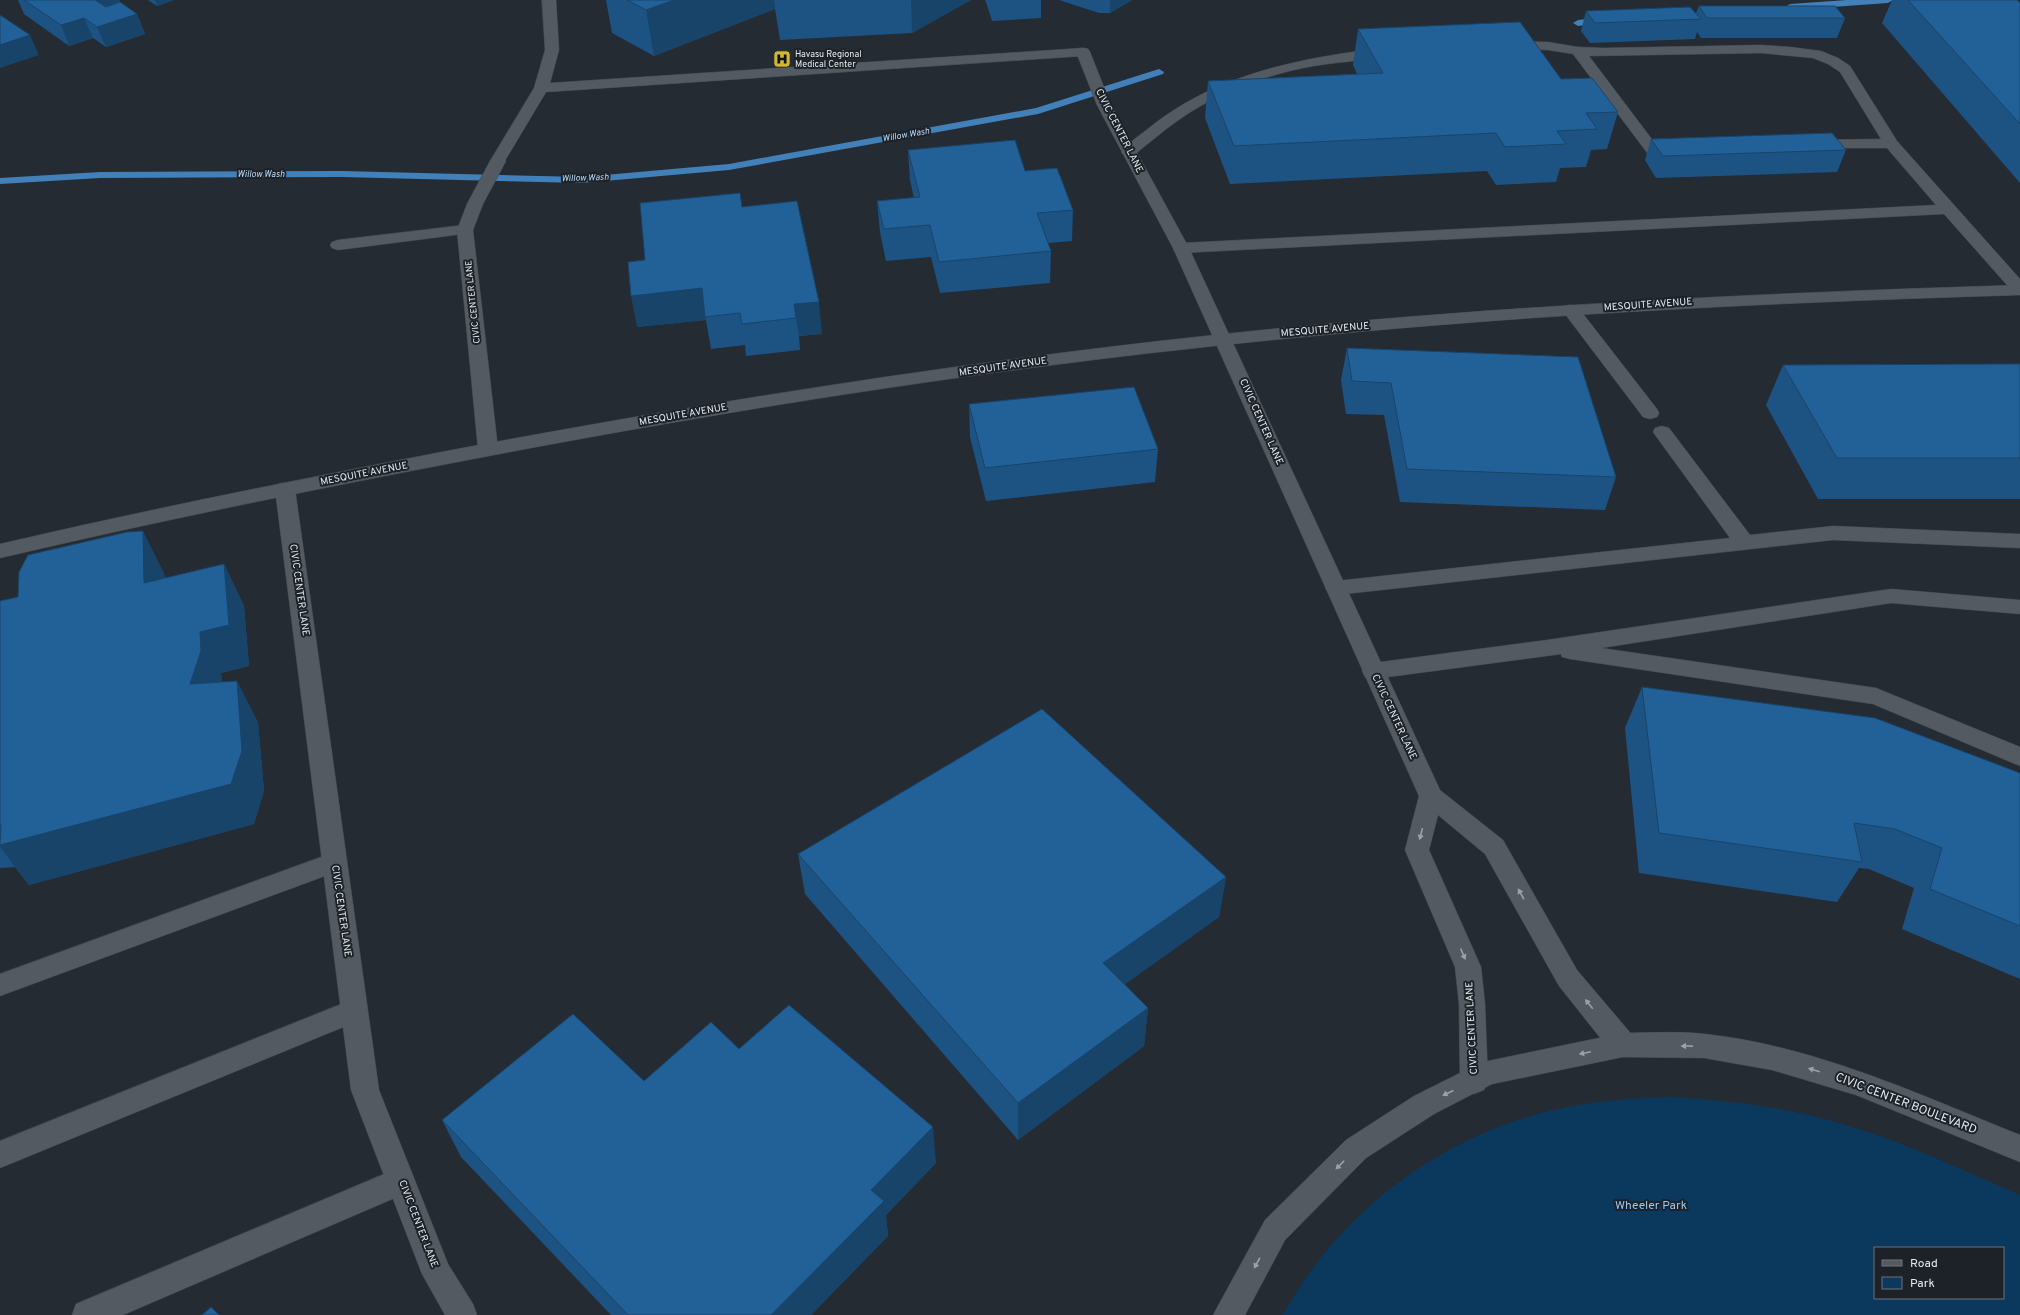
<svg xmlns="http://www.w3.org/2000/svg" width="2020" height="1315" viewBox="0 0 2020 1315" font-family="Overpass,sans-serif">
	<style>
		.green { fill: #0b395e; fill-rule: evenodd }
		.lines { fill: none; stroke-linecap: round; stroke-linejoin: round }
		.stream { fill: #4280b9; fill-rule: evenodd }
		.lane-casing { stroke: #42484d; stroke-width: 1 }
		.street-casing { stroke: #42484d; stroke-width: 1 }
		.secondary-casing { stroke: #42484d; stroke-width: 1 }
		.lane { fill: #535a61; fill-rule: evenodd }
		.street { fill: #535a61; fill-rule: evenodd }
		.secondary { fill: #535a61; fill-rule: evenodd }
		.wall { fill: #1d5383 }
		.shaded-wall { fill: #18446a }
		.building { fill: #226198; stroke: #18446a }
		.oneway { fill: #9ca2a8 }
		.labels { text-anchor: middle; dominant-baseline: central; stroke-width: 4; stroke-linejoin: round; paint-order: stroke }
		.far-poi-label { font-size: 9px; fill: #e6ebef; stroke: #1c2228; text-anchor: start }
		.far-water-label { font-size: 9px; font-style: italic; fill: #bbdbfa; stroke: #1c2228 }
		.far-street-label { font-size: 9px; fill: #e6ebef; stroke: #1c2228 }
		.street-label { font-size: 10px; fill: #e6ebef; stroke: #1c2228 }
		.near-street-label { font-size: 12px; fill: #e6ebef; stroke: #1c2228 }
		.near-park-label { font-size: 12px; fill: #98c7f6; stroke: #1c2228 }
	</style>
	<rect width="100%" height="100%" fill="#252b32"/>
	<path class="green" d="M1672 1097C1716 1100 1761 1104 1804 1114 1880 1131 1950 1164 2020 1195V1315H1283C1339 1213 1436 1139 1549 1111 1589 1101 1631 1098 1672 1097ZM1875 1248H2003V1298H1875Z"/>
	<g class="lines">
		<path class="stream" d="M1847 0H1893L1888 3 1790 10 1785 7 1790 4Z
			M1604 17 1607 18 1609 20 1607 22 1578 26 1573 23 1578 20Z
			M1159 69 1164 72 1163 74 1038 114 729 170 582 183 342 177 100 178 0 184V178L100 172 342 171 582 177 729 164 1036 108Z"/>
		<defs>
			<path id="lane" d="M542 0H556L559 50 550 83 1083 48 1088 49 1090 52 1088 55 1083 56 546 92 503 164H493L490 161 534 88 545 50Z
				M1508 41 1548 42 1578 47 1603 48 1761 45 1790 47 1821 51 1838 58 1850 66 1897 141 2020 279V294L2014 293 1944 214 1181 253 1175 252 1173 248 1175 244 1181 243 1936 205 1887 148H1807L1804 145 1807 142 1812 140 1881 139 1840 72 1828 64 1813 58 1761 53 1589 56 1657 146 1681 147 1684 150 1681 153C1671 156 1658 157 1648 154L1573 54 1548 50 1503 48 1501 45 1503 42Z
				M1383 48 1388 49 1390 52 1388 55C1360 62 1331 62 1303 68 1260 77 1216 94 1180 119 1164 130 1149 143 1134 155H1124L1121 152C1128 143 1140 135 1149 128 1216 74 1300 58 1383 48Z
				M465 225 471 227 473 230 471 233 338 250 332 248 330 245 332 242 338 240Z
				M1571 305 1577 306 1657 409 1659 413 1657 417 1650 419 1643 417 1562 310 1565 306Z
				M1662 426 1669 428 1750 535 1833 526 2020 534V548L1833 540 1336 595 1329 593 1325 588 1329 583 1336 581 1730 538 1653 432 1655 428Z
				M1891 589 2020 600V614L1891 603 1601 648 1876 688 2020 747V766L1873 704 1570 659 1562 657 1561 654 1373 679 1365 677 1362 671 1365 665 1373 663 1547 640Z
				M335 852 344 855 347 862 344 869 0 996V974Z
				M354 999 363 1003 367 1011 363 1019 0 1168V1141Z
				M401 1167 411 1171 415 1181 411 1191 123 1315H72L76 1304Z"/>
			<path id="street" d="M1083 48 1088 49 1090 52 1111 105 1189 248 1440 790 1503 840 1577 970 1633 1036 1637 1045 1633 1054 1623 1057 1613 1054 1559 986 1485 854 1438 815 1429 850 1481 967 1485 1004 1488 1081 1484 1090 1474 1094 1464 1090 1460 1081 1459 1004 1455 967 1405 850 1419 796 1173 248 1097 105 1076 52 1078 49Z
				M498 156 503 158 506 161 483 204 473 230 498 449 495 453 488 455 481 453 478 449 457 230 467 204 490 161 493 158Z
				M285 483 292 484 295 489 379 1090 448 1264 473 1304 477 1315H445L422 1274 351 1090 275 489 278 484Z"/>
			<path id="secondary" d="M2020 285V295C1788 302 1555 313 1324 335 1031 362 740 407 452 463 300 492 150 523 0 558V544C150 509 301 479 452 450 740 396 1031 351 1324 324 1556 303 1788 292 2020 285Z
				M1623 1033C1650 1033 1678 1031 1705 1034 1815 1046 1918 1094 2020 1135V1162L1856 1095 1772 1070 1704 1058 1623 1057 1492 1084 1434 1114 1366 1158 1285 1240 1245 1315H1213L1265 1220 1346 1140 1414 1096 1478 1064 1488 1061Z"/>
		</defs>
		<use href="#lane" class="lane-casing"/>
		<use href="#street" class="street-casing"/>
		<use href="#secondary" class="secondary-casing"/>
		<use href="#lane" class="lane"/>
		<use href="#street" class="street"/>
		<use href="#secondary" class="secondary"/>
	</g>
	<path class="wall" d="M18 0H119L120 2 137 14 145 34 106 47 93 38 69 46 24 14Z
		M148 0H174L157 6Z
		M606 0H971L912 33 780 40 775 9 654 56 612 33Z
		M985 0H1041V18L992 21 986 2Z
		M1059 0H1132L1110 13H1099Z
		M1892 0H2017L2020 3V183L1882 23Z
		M1699 6 1845 18 1837 38H1701L1697 32 1695 39 1590 43 1581 31 1586 11 1696 13Z
		M1358 29 1561 79 1618 112 1607 149 1591 150 1586 167 1560 168 1556 182 1496 185 1487 171 1230 184 1205 118 1208 81 1357 74 1353 65Z
		M1651 139 1846 150 1837 172 1656 178 1645 160Z
		M908 150 1025 171 1073 210 1072 241 1048 243 1051 251 1050 283 940 293 931 257 886 261 880 232 877 201 914 198 910 180Z
		M742 207 822 334 799 336 800 350 746 356 745 345 711 349 706 320 637 327 645 260Z
		M1347 348 1616 477 1605 510 1400 502 1384 415 1346 414 1341 380Z
		M2020 364V499H1818L1766 405 1783 365Z
		M969 404 1158 449 1155 482 986 501 970 437Z
		M224 564 244 606 249 666 221 673 222 682 258 722 264 791 254 824 29 885 15 867 0 868V601L18 597 164 573 165 578Z
		M1642 687 2020 773V979L1902 929 1914 888 1869 869 1859 868 1837 902 1639 873 1625 728Z
		M798 854 1226 877 1219 917 1125 984 1148 1008 1144 1046 1018 1140 805 894Z
		M739 1049 936 1163 886 1215 888 1236 811 1315H611L461 1157 442 1120 644 1081Z"/>
	<path class="shaded-wall" d="M90 0H119L121 7 96 15Z
		M155 0H174L157 6Z
		M674 0H774L775 9 654 56 646 10Z
		M911 0H971L912 33Z
		M1110 0H1132L1110 13Z
		M137 14 145 34 106 47 97 27Z
		M84 18 93 38 69 46 61 25Z
		M30 35 39 55 0 68V45Z
		M702 288 706 320 637 327 631 296Z
		M819 302 822 334 799 336 796 318 794 304Z
		M143 531 164 573 166 624 144 583Z
		M224 564 244 606 249 666 221 673 223 692 190 684 200 632Z
		M237 681 258 722 264 791 254 824 29 885 0 847V845Z
		M1226 877 1219 917 1100 1002 1103 963Z
		M1148 1008 1144 1046 1018 1140V1103Z
		M933 1127 936 1163 886 1215 888 1236 811 1315H771L871 1190Z"/>
	<path class="building" d="M24 0H95L106 7 120 2 137 14 97 27 84 18 61 25Z
		M627 0H674L646 10Z
		M1908 0H2017L2020 3V124Z
		M1699 6H1835L1845 18H1707Z
		M1690 7 1701 19 1595 23 1586 11Z
		M0 15 30 35 0 45Z
		M1520 22 1561 79 1592 78 1618 112 1586 113 1597 129 1557 131 1566 144 1505 147 1496 133 1234 146 1208 81 1383 73 1358 29Z
		M1832 133 1846 150 1663 156 1651 139Z
		M1015 140 1025 171 1057 168 1073 210 1037 213 1051 251 939 262 930 225 884 229 877 201 920 197 908 150Z
		M740 193 742 207 797 201 819 302 794 304 796 318 742 324 740 313 705 317 702 288 631 296 628 262 645 260 640 203Z
		M1347 348 1578 357 1616 477 1407 469 1391 383 1352 381Z
		M2020 364V458H1837L1783 365Z
		M1134 387 1158 449 985 468 969 404Z
		M143 531 144 583 224 564 229 625 200 632 201 651 190 684 237 681 242 751 231 784 0 845 1 825H0V601L18 597 19 572 28 555 127 532Z
		M1642 687 1875 718 2020 773V926L1930 889 1942 848 1895 829 1854 823 1862 862 1659 833Z
		M1042 709 1226 877 1103 963 1148 1008 1018 1103 798 854Z
		M789 1005 933 1127 871 1190 884 1201 771 1315H628L442 1120 573 1014 644 1081 711 1022 739 1049Z
		M211 1307 219 1315H202Z"/>
	<defs><path id="oneway-solid" d="M-6-.8H1V-3.2L6.5 0L1 3.2V.8H-6Z"/></defs>
	<g class="oneway">
		<use href="#oneway-solid" transform="translate(1421 834) rotate(104)"/>
		<use href="#oneway-solid" transform="translate(1521 894) rotate(-119)"/>
		<use href="#oneway-solid" transform="translate(1463 954) rotate(66)"/>
		<use href="#oneway-solid" transform="translate(1589 1004) rotate(-129)"/>
		<use href="#oneway-solid" transform="translate(1687 1046) rotate(-179)"/>
		<use href="#oneway-solid" transform="translate(1585 1053) rotate(168)"/>
		<use href="#oneway-solid" transform="translate(1814 1070) rotate(-163)"/>
		<use href="#oneway-solid" transform="translate(1448 1093) rotate(155)"/>
		<use href="#oneway-solid" transform="translate(1340 1165) rotate(135)"/>
		<use href="#oneway-solid" transform="translate(1257 1263) rotate(119)"/>
	</g>
	<defs>
		<symbol id="hospital-square" viewBox="-11 -11 22 22"><rect x="-9" y="-9" width="18" height="18" rx="4" fill="#d0b837" stroke="#1c2228"/><path d="M-5-5h3v3.5h4V-5h3V5h-3V1.5h-4V5h-3Z" fill="#111"/></symbol>
	</defs>
	<g fill-rule="evenodd">
		<use href="#hospital-square" x="772" y="49" width="20" height="20"/>
	</g>
	<g class="labels">
		<g class="far-poi-label">
			<text x="795" y="54">Havasu Regional<tspan x="795" dy="10">Medical Center</tspan></text>
		</g>
		<g class="far-water-label">
			<text transform="translate(906 135) rotate(-10)">Willow Wash</text>
			<text x="261" y="174">Willow Wash</text>
			<text transform="translate(585 178) rotate(-2)">Willow Wash</text>
		</g>
		<g class="far-street-label">
			<text transform="translate(473 302) rotate(-96)">CIVIC CENTER LANE</text>
		</g>
		<g class="street-label">
			<text transform="translate(1119 131) rotate(63)">CIVIC CENTER LANE</text>
			<text transform="translate(1648 305) rotate(-4)">MESQUITE AVENUE</text>
			<text transform="translate(1325 330) rotate(-5)">MESQUITE AVENUE</text>
			<text transform="translate(1003 367) rotate(-8)">MESQUITE AVENUE</text>
			<text transform="translate(683 415) rotate(-10)">MESQUITE AVENUE</text>
			<text transform="translate(1261 422) rotate(66)">CIVIC CENTER LANE</text>
			<text transform="translate(364 474) rotate(-11)">MESQUITE AVENUE</text>
			<text transform="translate(299 590) rotate(82)">CIVIC CENTER LANE</text>
			<text transform="translate(1394 717) rotate(65)">CIVIC CENTER LANE</text>
			<text transform="translate(341 911) rotate(82)">CIVIC CENTER LANE</text>
			<text transform="translate(1472 1028) rotate(-93)">CIVIC CENTER LANE</text>
			<text transform="translate(418 1224) rotate(69)">CIVIC CENTER LANE</text>
		</g>
		<g class="near-street-label">
			<text transform="translate(1906 1104) rotate(21)">CIVIC CENTER BOULEVARD</text>
		</g>
		<g class="near-park-label">
			<text x="1651" y="1206">Wheeler Park</text>
		</g>
	</g>
	<rect x="1874" y="1247" width="130" height="52" fill="#1c2228" stroke="#6d7278"/>
	<rect x="1882" y="1260" width="20" height="6" fill="#535a61" stroke="#6d7278"/>
	<text x="1910" y="1267" font-size="12" fill="#e6ebef">Road</text>
	<rect x="1882" y="1277" width="20" height="12" fill="#0b395e" stroke="#6d7278"/>
	<text x="1910" y="1287" font-size="12" fill="#e6ebef">Park</text>
</svg>
